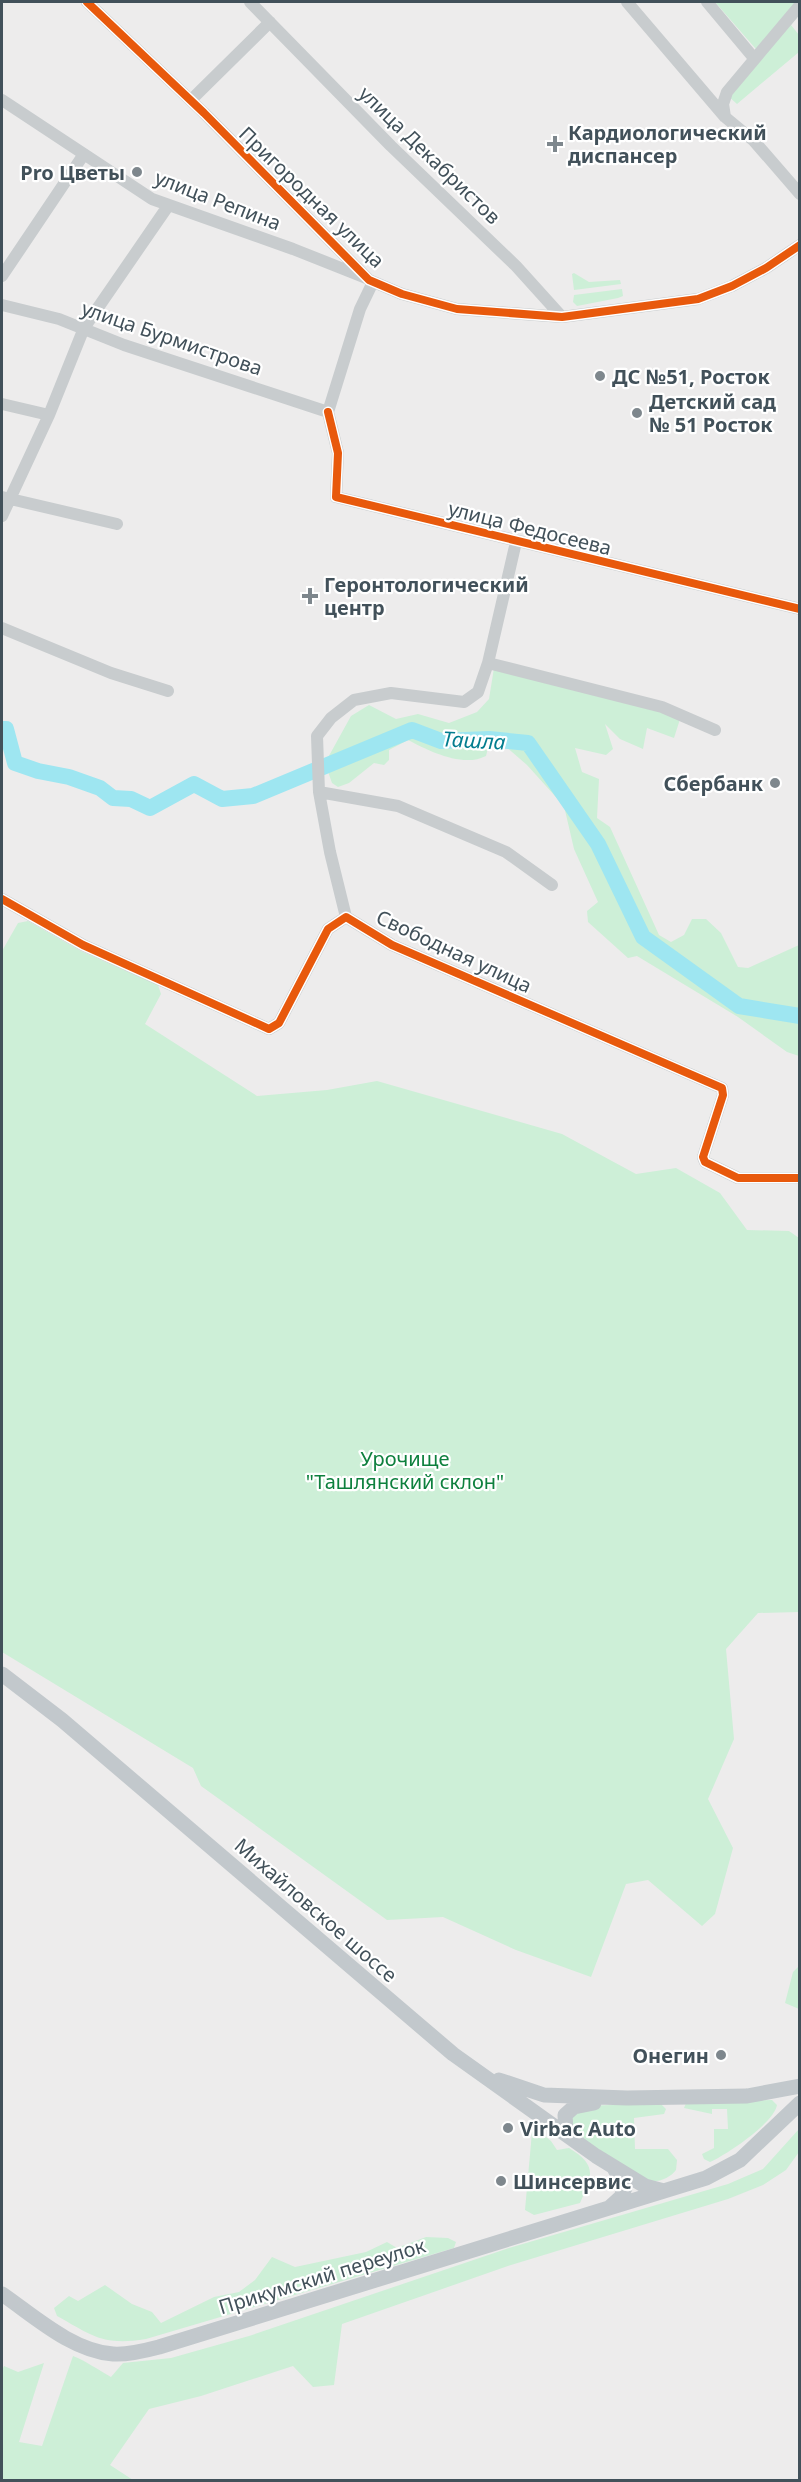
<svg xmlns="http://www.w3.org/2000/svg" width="801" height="2482" viewBox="0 0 801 2482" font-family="'Noto Sans',sans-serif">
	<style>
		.green { fill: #cdefd7 }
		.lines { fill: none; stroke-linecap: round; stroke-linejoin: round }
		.river { stroke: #9ee6f1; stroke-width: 16 }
		.minor { stroke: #c8ccce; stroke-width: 12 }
		.major { stroke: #c2c8cc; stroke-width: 15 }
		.cycleway-casing { stroke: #fff; stroke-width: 11 }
		.cycleway { stroke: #e8590c; stroke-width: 8 }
		.poi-dot { fill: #7e878d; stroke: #fff; stroke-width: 2 }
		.labels { text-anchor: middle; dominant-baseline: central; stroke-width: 4.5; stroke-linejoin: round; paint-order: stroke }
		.poi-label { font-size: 20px; font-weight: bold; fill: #42515a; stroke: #fff; text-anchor: start }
		.street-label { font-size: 20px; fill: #42515a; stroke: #fff }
		.park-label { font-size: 20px; fill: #0e803e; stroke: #fff }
		.water-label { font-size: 21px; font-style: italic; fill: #037d8f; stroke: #fff }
	</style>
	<rect width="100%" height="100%" fill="#edecec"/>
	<path class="green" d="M715 2H799V15L791 25 799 35V52L737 104 728 96 762 56Z
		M574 273 589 282 620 280 621 284 574 290 572 274Z
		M622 289 623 296 618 298 577 306 573 302 574 295Z
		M494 668 681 716 674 738 647 728 643 749 620 739 605 724 613 749 606 755 575 748 582 772 599 779 597 818 610 827 659 935 671 942 684 935 692 919H706L721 933 738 967 748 968 799 945V1056L787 1052 738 1017 637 956 628 958 588 922 587 911 598 902 574 849 564 806 527 765 504 745 489 744 486 756C463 768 429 751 408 740L389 750V760L384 765 374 763 349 783 338 787 332 783 325 763 351 716 369 705 396 719 418 714 449 723 477 712 489 699Z
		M28 921 81 951 158 985 161 994 145 1024 257 1096 327 1090 377 1081 562 1134 636 1174 676 1168 720 1193 747 1230 789 1231 799 1238V1612L758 1613 726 1649 734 1739 708 1799 733 1848 715 1914 702 1926 648 1880 626 1884 591 1977 516 1950 443 1917 387 1920 201 1786 193 1768 2 1652V951L18 923Z
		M799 1966V2009L785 2003 793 1972Z
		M772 2100 777 2105C774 2123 726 2155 710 2162L704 2159 702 2154 714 2148V2129H728L727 2109H712V2114L684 2108 686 2103Z
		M660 2103 666 2109 664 2114 634 2118 635 2149H668L677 2160 676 2170C670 2178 657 2184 646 2180 625 2174 575 2141 571 2119L586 2106Z
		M536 2129 551 2141 557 2150 569 2148C597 2165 593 2175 580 2203L534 2215 525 2210 532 2132Z
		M799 2129V2152L786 2170 763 2185 728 2199 511 2265 342 2324 334 2385 313 2387 293 2366 201 2396 149 2409 110 2465 133 2480H2V2370L4 2366 18 2372 44 2363 19 2442 42 2446 73 2356C88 2362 98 2370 111 2377L123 2363 171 2358 249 2336 509 2248 728 2184 763 2169Z
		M426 2237 448 2238 456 2242 454 2248 146 2339C103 2346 93 2336 57 2316L54 2308 69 2296 78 2301 105 2285 132 2304 152 2312 161 2323 214 2297 239 2292 255 2280 272 2257 295 2267 366 2252 387 2242 397 2248Z"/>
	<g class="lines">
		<path class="river" d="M2 729H6L15 763 38 771 69 777 100 788 113 798 131 799 150 808 194 784 222 799 253 796 412 730 441 741 489 739 528 743 598 844 643 937 739 1006 800 1016"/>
		<path class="minor" d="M87 2 204 113 369 280 402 294 457 309 562 317 698 299 732 286 766 268 800 245
			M250 2 391 146 516 266 562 317
			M627 2 725 117 754 141 800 194
			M707 2 753 57
			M2 100 152 199 293 249 366 278
			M191 100 270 22
			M725 117 723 104 727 92 800 5
			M2 276 84 154
			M2 305 59 319 124 345 328 412
			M2 404 49 415
			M328 412 338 453 336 497 800 609
			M328 412 360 309 373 282
			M2 497 117 524
			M2 516 49 415 84 328 168 206
			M2 628 111 673 168 691
			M488 663 662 707 715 730
			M319 792 398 806 506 852 552 885
			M2 899 83 945 269 1029 279 1023 328 929 346 917 392 945 722 1088 723 1095 703 1157 705 1162 738 1178H800
			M346 917 330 852 319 792 317 736 331 718 354 700 391 693 464 702 478 692 488 663 516 542"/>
		<path class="major" d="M2 1674 62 1720 453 2054 596 2156 645 2186 664 2191
			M499 2080 544 2095 627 2098 747 2096 800 2086
			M571 2137 566 2130 565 2115 574 2107 594 2103
			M610 2207 621 2197 625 2188 614 2168
			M2 2294C34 2316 72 2351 113 2354 128 2355 144 2351 159 2347L706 2178 740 2160 800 2103"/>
		<defs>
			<path id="cycleway" d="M87 2 204 113 369 280 402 294 457 309 562 317 698 299 732 286 766 268 800 245
				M328 412 338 453 336 497 800 609
				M2 899 83 945 269 1029 279 1023 328 929 346 917 392 945 722 1088 723 1095 703 1157 705 1162 738 1178H800"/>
		</defs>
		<use href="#cycleway" class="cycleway-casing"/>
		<use href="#cycleway" class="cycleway"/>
	</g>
	<g class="poi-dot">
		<path d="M552 135h6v6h6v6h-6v6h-6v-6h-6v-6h6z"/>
		<circle cx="137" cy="172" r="6"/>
		<circle cx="600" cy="376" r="6"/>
		<circle cx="637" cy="413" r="6"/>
		<path d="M307 587h6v6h6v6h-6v6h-6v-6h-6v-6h6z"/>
		<circle cx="775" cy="783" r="6"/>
		<circle cx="721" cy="2055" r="6"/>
		<circle cx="508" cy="2128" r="6"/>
		<circle cx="501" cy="2181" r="6"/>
	</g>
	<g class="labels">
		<g class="poi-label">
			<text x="568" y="132">Кардиологический<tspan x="568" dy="23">диспансер</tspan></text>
			<text x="125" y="172" text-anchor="end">Pro Цветы</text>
			<text x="612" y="376">ДС №51, Росток</text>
			<text x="649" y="401">Детский сад<tspan x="649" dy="23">№ 51 Росток</tspan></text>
			<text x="324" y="584">Геронтологический<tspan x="324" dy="23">центр</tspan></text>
			<text x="763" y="783" text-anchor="end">Сбербанк</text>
			<text x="709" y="2055" text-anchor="end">Онегин</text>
			<text x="520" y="2128">Virbac Auto</text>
			<text x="513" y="2181">Шинсервис</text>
		</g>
		<g class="street-label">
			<text transform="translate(430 155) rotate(44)">улица Декабристов</text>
			<text transform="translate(312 197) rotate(44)">Пригородная улица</text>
			<text transform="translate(218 200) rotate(21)">улица Репина</text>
			<text transform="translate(172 338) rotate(19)">улица Бурмистрова</text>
			<text transform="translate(530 528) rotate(14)">улица Федосеева</text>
			<text transform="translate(454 951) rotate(25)">Свободная улица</text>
			<text transform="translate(316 1910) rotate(41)">Михайловское шоссе</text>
			<text transform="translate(322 2276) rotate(-17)">Прикумский переулок</text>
		</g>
		<g class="park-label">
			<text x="405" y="1458">Урочище<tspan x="405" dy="23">"Ташлянский склон"</tspan></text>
		</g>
		<g class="water-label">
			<text transform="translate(474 740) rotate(3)">Ташла</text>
		</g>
	</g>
	<rect width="801" height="2482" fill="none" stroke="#42515a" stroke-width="6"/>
</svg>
